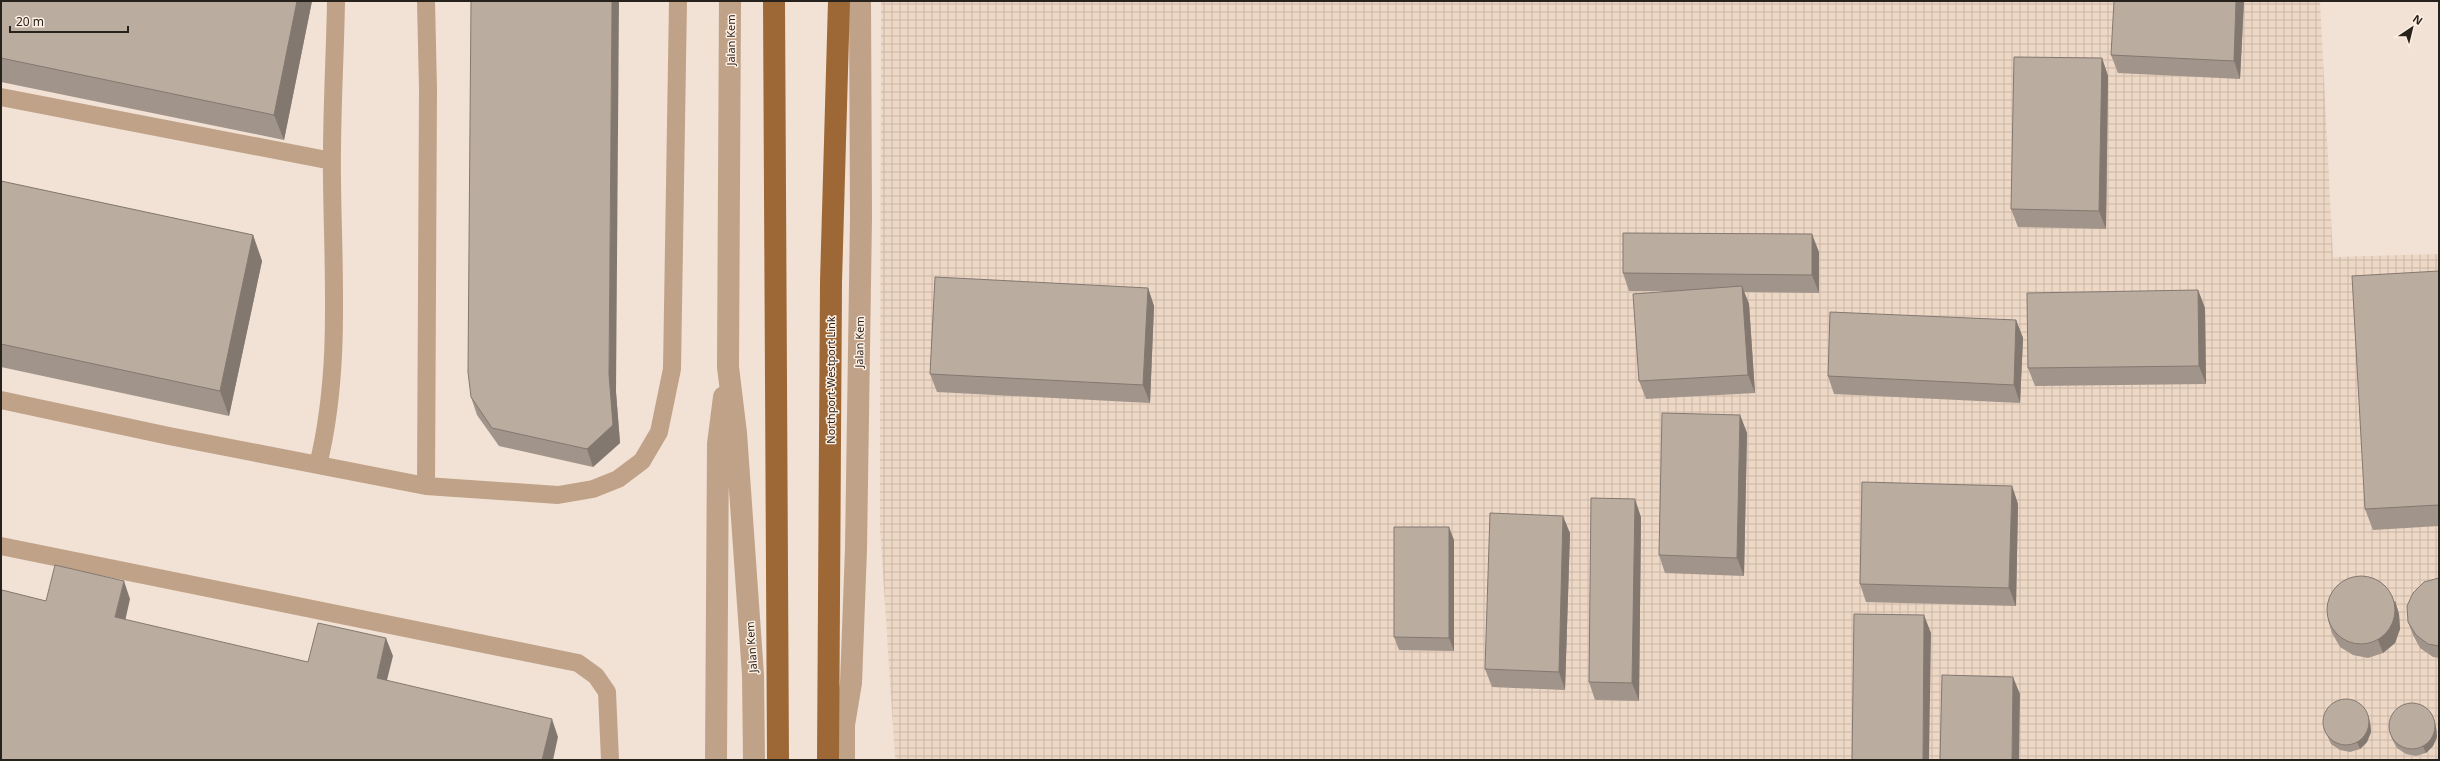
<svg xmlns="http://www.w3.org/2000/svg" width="2440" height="761" viewBox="0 0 2440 761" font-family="'Noto Sans',sans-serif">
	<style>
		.industrial { fill: url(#industrial-grid) }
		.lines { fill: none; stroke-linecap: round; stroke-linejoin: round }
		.service { stroke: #c0a288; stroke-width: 18 }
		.tertiary { stroke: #c0a288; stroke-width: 22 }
		.primary { stroke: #9d6836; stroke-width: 22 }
		.wall { fill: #a1948a }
		.shaded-wall { fill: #837870 }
		.building { fill: #bbaca0; stroke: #837870 }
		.labels { text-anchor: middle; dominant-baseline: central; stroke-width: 3; stroke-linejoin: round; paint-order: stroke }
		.street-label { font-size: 11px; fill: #28221d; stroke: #feefe2 }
	</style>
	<defs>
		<pattern id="industrial-grid" width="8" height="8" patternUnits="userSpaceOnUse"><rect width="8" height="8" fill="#edd7c5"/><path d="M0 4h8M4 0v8" fill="none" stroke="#cbb8a9"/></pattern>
	</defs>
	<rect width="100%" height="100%" fill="#f1e2d5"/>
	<path class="industrial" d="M881 1H2320L2333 257 2439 254V760H898L895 757 880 528Z"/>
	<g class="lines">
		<path class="service" d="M426 1 428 89 426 486 558 495 593 489 618 479 642 461 659 432 672 369 678 1
			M1 97 332 161
			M1 400 169 436 426 486
			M318 465C341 372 333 275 332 180 331 121 335 61 336 1
			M1 546 578 663 596 676 607 692 610 760"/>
		<path class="tertiary" d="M730 1 728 367 736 433 753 675 754 760
			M716 760 718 444 724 397
			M844 760V725L851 683 856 549 861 217 860 1"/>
		<path class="primary" d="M774 1 778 760
			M828 760 831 282 839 1"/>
	</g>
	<path class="wall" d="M1 1H312L284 140 1 82Z
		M2244 1 2240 79 2118 73 2111 55Z
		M2102 58 2108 76 2106 229 2018 227 2011 209Z
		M1 181 253 235 262 261 229 416 1 367Z
		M1819 252V293L1744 292 1749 304 1755 393 1646 399 1639 381 1670 291H1629L1623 273Z
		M2439 271V526L2373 530 2365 509Z
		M1148 288 1154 306 1150 403 937 392 930 374Z
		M2198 290 2205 308 2206 384 2035 386 2028 368Z
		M2016 320 2023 338 2020 403 1834 394 1828 376Z
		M616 392 620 443 593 467 499 446 477 415 471 397Z
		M1740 415 1747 433 1744 576 1665 573 1659 555Z
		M2012 486 2018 504 2016 606 1866 602 1860 584Z
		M1641 517 1639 701 1595 700 1589 682Z
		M1570 533 1565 690 1492 687 1485 669Z
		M1454 540V651L1399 650 1394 637Z
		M2439 578V658L2433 657 2420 648 2413 635 2408 622Z
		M2395 601 2399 614 2400 629 2395 643 2383 653 2368 658 2353 655 2340 647 2332 633 2328 620Z
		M2370 722 2371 732 2367 742 2360 749 2350 752 2340 750 2331 744 2327 735 2324 728Z
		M2436 727 2437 737 2433 746 2426 753 2416 756 2406 754 2397 748 2392 739 2390 732Z"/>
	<path class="shaded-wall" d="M297 1H312L284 140 274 115Z
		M612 1H619L616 392 620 443 593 467 587 449 609 374Z
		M2236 1H2244L2240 79 2234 61Z
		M2102 58 2108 76 2106 229 2099 211Z
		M1812 234 1819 252V293L1812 275Z
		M253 235 262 261 229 416 220 391Z
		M1742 286 1749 304 1755 393 1748 375Z
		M1148 288 1154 306 1150 403 1143 385Z
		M2198 290 2205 308 2206 384 2199 366Z
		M2016 320 2023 338 2020 403 2014 385Z
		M1740 415 1747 433 1744 576 1737 558Z
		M2012 486 2018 504 2016 606 2009 588Z
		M1635 499 1641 517 1639 701 1632 683Z
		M1563 516 1570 533 1565 690 1559 672Z
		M1449 527 1454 540V651L1449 638Z
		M124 581 130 599 122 635 115 617Z
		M2395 601 2399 614 2400 629 2395 643 2383 653 2378 640Z
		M1924 615 1931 633 1929 760H1923Z
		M386 638 393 656 383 696 377 678Z
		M2013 677 2020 694 2019 760H2012Z
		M2368 715 2370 722 2371 732 2367 742 2360 749 2357 742Z
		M552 719 558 737 553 760H542Z
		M2434 720 2436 727 2437 737 2433 746 2426 753 2423 746Z"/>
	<path class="building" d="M1 1H297L274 115 1 58Z
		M471 1H612L609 374 613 425 587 449 492 428 471 397 468 372Z
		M2114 1H2236L2234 61 2111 55Z
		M2014 57 2102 58 2099 211 2011 209Z
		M1 181 253 235 220 391 1 344Z
		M1623 233 1812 234V275L1623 273Z
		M2439 271V505L2365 509 2352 276Z
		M935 277 1148 288 1143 385 930 374Z
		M1742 286 1748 375 1639 381 1633 294Z
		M2198 290 2199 366 2028 368 2027 293Z
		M1830 312 2016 320 2014 385 1828 376Z
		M1662 413 1740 415 1737 558 1659 555Z
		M1862 482 2012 486 2009 588 1860 584Z
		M1591 498 1635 499 1632 683 1589 682Z
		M1490 513 1563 516 1559 672 1485 669Z
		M1394 527H1449V638L1394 637Z
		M55 565 124 581 115 617 308 662 318 623 386 638 377 678 552 719 542 760H1V593L2 590 46 601Z
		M2327 610a34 34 0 1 1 68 0a34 34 0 1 1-68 0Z
		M2439 578V646L2428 644 2416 635 2408 622 2407 606 2413 593 2424 582Z
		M1854 614 1924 615 1923 760H1852Z
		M1942 675 2013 677 2012 760H1940Z
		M2323 722a23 23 0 1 1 46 0a23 23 0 1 1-46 0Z
		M2389 726a23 23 0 1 1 46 0a23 23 0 1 1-46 0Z"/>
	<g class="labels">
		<g class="street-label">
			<text transform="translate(730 40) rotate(-90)">Jalan Kem</text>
			<text transform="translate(859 342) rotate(-89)">Jalan Kem</text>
			<text transform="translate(830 380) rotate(-90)">Northport-Westport Link</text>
			<text transform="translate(751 647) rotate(-94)">Jalan Kem</text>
		</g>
	</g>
	<rect width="2440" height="761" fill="none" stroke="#28221d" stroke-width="4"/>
	<g transform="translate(2412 28) rotate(35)" stroke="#feefe2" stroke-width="3" paint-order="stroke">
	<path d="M0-3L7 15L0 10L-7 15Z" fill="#28221d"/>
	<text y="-6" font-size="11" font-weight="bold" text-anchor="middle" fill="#28221d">N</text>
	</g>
	<path d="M10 26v6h118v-6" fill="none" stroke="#28221d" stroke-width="2"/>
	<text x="16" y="26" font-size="12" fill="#28221d" stroke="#feefe2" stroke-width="3" paint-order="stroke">20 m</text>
</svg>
